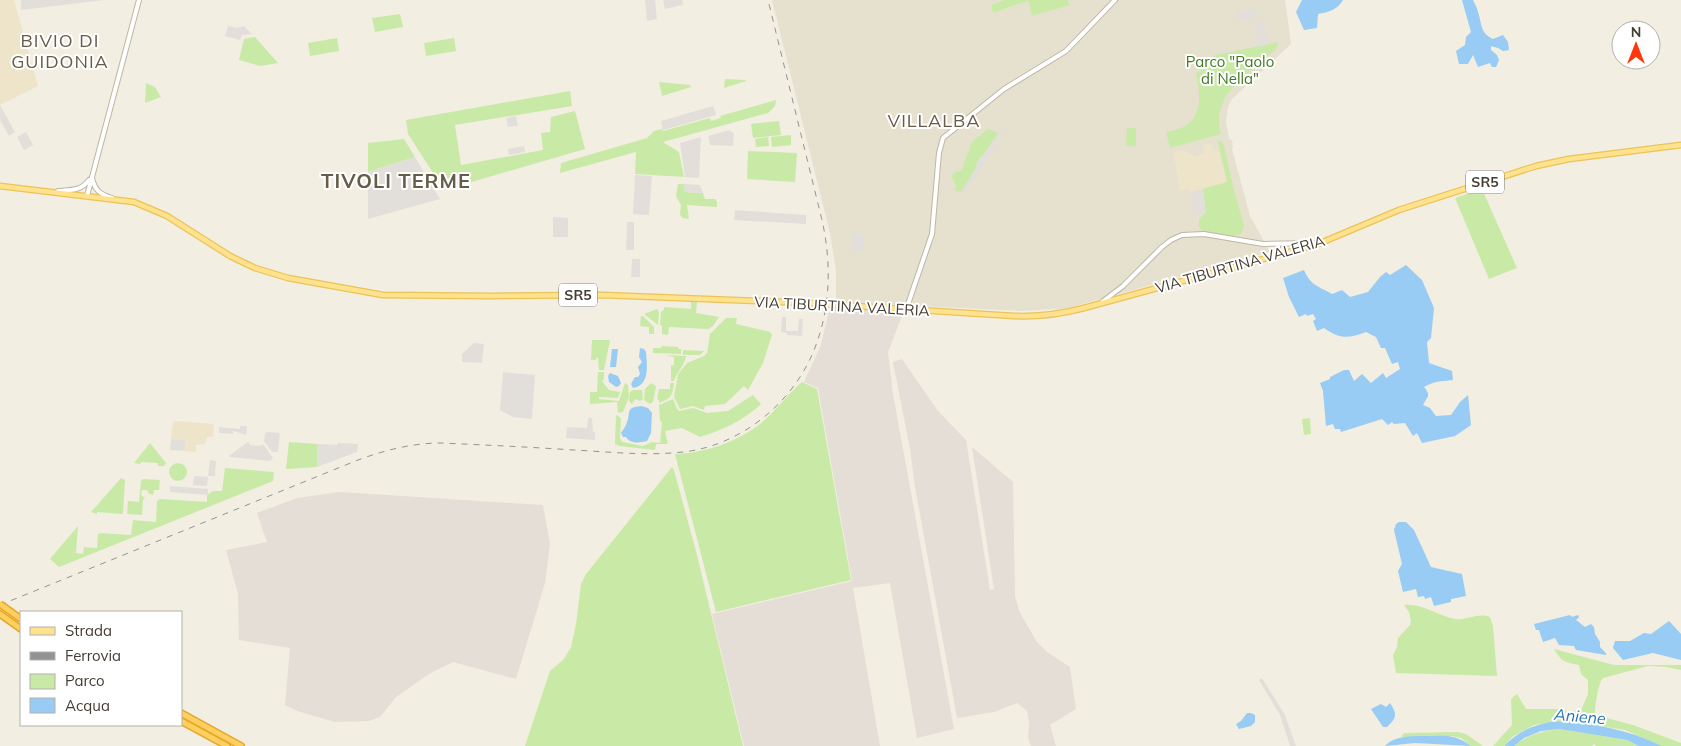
<svg xmlns="http://www.w3.org/2000/svg" width="1681" height="746" viewBox="0 0 1681 746" font-family="Mulish,sans-serif">
	<style>
		.residential { fill: #e6e0cf }
		.industrial { fill: #e4ded7 }
		.education { fill: #ede4ca }
		.green { fill: #c9eaa7 }
		.parking { fill: #e2dfdb }
		.water { fill: #98ccf4 }
		.lines { fill: none; stroke-linecap: round; stroke-linejoin: round }
		.minor-casing { stroke: #beb6a4; stroke-width: 6 }
		.major-casing { stroke: #ebc357; stroke-width: 7 }
		.highway-casing { stroke: #e7a726; stroke-width: 8 }
		.minor { stroke: #fff; stroke-width: 4 }
		.major { stroke: #ffe28e; stroke-width: 4.5 }
		.highway { stroke: #ffcf60; stroke-width: 5 }
		.rail { stroke: #939393; stroke-width: 1; stroke-dasharray: 6 6; stroke-linecap: butt }
		.highway-bridge-casing { stroke: #e7a726; stroke-width: 8; stroke-linecap: butt }
		.highway-bridge { stroke: #ffcf60; stroke-width: 5 }
		.labels { text-anchor: middle; dominant-baseline: central; stroke-width: 4; stroke-linejoin: round; paint-order: stroke }
		.shield { fill: #fff; stroke: #7c7770; stroke-width: 1 }
		.shield-label { font-size: 14px; font-weight: bold; fill: #443d32 }
		.park-label { font-size: 15px; fill: #407822; stroke: #fff }
		.street-label { font-size: 15px; fill: #443d32; stroke: #fff }
		.water-label { font-size: 16px; font-style: italic; fill: #2574b5; stroke: #fff }
		.quarter-label { font-size: 18px; letter-spacing: 1px; fill: #675c48; stroke: #fff }
		.district-label { font-size: 20px; font-weight: bold; letter-spacing: 1px; fill: #675c48; stroke: #fff }
	</style>
	<rect width="100%" height="100%" fill="#f2eee1"/>
	<path class="residential" d="M772 0H1004L991 5 993 13 1028 1 1032 16 1070 4 1068 0H1285L1291 44 1232 99 1228 107 1226 122 1229 139 1232 140 1233 147 1232 149 1250 216 1270 252 1068 308 1022 311 836 302V271L830 233Z"/>
	<path class="industrial" d="M830 307 904 311 888 352 893 394 954 729 917 738 890 583 853 588 880 746H744L712 614 852 581 818 388 804 382 821 345Z
		M902 359 938 411 966 440 990 590 994 589 972 447 1013 482 1015 597 1020 613 1037 642 1047 652 1070 667 1076 709 1050 725 1056 746H1031L1028 738 1029 723 1027 711 1017 703 994 712 957 718 915 487 910 449 893 362Z
		M340 492 543 505 550 544 545 583 516 679 453 662 429 674 396 697 380 717 369 721 335 722 297 711 285 705 290 648 239 640 238 594 226 550 267 542 257 513 297 498Z"/>
	<path class="education" d="M0 0H14L38 86 0 105Z
		M1211 143 1213 150 1218 149 1227 182 1190 192 1189 189 1179 191 1178 177 1173 153 1184 150 1196 157 1205 153 1203 145Z
		M175 421 214 424 213 437H207L205 444 196 445V452L184 451V440L171 439 173 423Z"/>
	<path class="green" d="M1004 0H1068L1070 5 1032 16 1028 1 993 13 991 5Z
		M400 14 403 27 375 32 372 18Z
		M255 37 278 63 260 66 239 60 244 39Z
		M337 38 339 51 310 56 308 43Z
		M454 38 456 51 426 56 424 43Z
		M1279 42 1276 49C1264 60 1230 87 1224 100 1218 112 1218 123 1221 134L1170 148 1166 132C1171 131 1177 130 1181 128 1204 118 1200 92 1196 73L1211 66V58L1215 55Z
		M725 79 745 80 746 81 724 88Z
		M659 82 690 85 691 87 662 96Z
		M146 83 155 87 161 97 145 103Z
		M570 91 572 106 455 125 461 165 543 150 541 133 550 132 551 117 575 111 585 149 444 190 408 134 406 120Z
		M776 100 775 106 768 113 663 142 679 152 684 177 635 174 636 152 560 173 561 163 647 138 654 131 662 129 663 131 710 118 711 121 721 118 720 116Z
		M779 121 781 135 753 138 751 124Z
		M1127 128H1136V146H1126Z
		M988 129 998 133 961 192 955 191 956 185 951 176 955 172 961 171 972 142Z
		M791 135V145L772 147 771 137Z
		M768 137 769 146 756 147 755 139Z
		M404 139 415 157 368 172V143Z
		M1215 140 1221 141 1224 145 1233 187 1244 225 1242 233 1238 235 1233 236 1202 231 1199 226V219L1206 213 1203 189 1227 182 1218 141Z
		M748 151 797 153 795 182 747 179Z
		M678 184H684L685 192 703 193 705 199H715L717 202V207L687 205 689 219 683 218 680 215 681 205 676 196Z
		M1482 189 1517 268 1489 279 1455 198Z
		M691 302H697L696 313 719 317 713 326 708 329 669 327 668 335 662 334V326L660 325 661 312 664 310V307L691 309Z
		M657 309 659 312 658 325 644 314Z
		M641 316H643L654 327V334H649V327L640 326Z
		M726 318H737L736 324 770 332 772 335 763 363 748 390 744 386 725 404 705 406 704 410 693 406 680 409 674 397 678 374 687 363 704 356 707 353 710 334Z
		M592 340H610L604 370H599L598 358H596V360H591Z
		M662 346 678 347 679 349H681V354L653 353V348H661Z
		M683 350 704 351 700 355H683Z
		M665 355 686 356C685 365 676 373 674 381H671V366L674 365V357Z
		M598 372H604V379L602 381 609 390 620 392 618 398 599 397V399L619 401 625 383 628 385 629 397 623 412 618 413 617 402 590 404V392H597Z
		M802 382 817 389 851 580 716 612 675 454C707 453 746 439 769 416 780 405 790 392 802 382Z
		M651 383 656 386 653 402 650 404 644 400 645 389Z
		M670 383H674C672 396 672 398 659 403V400L657 399 659 389H670Z
		M633 390H642L643 399 640 401 635 399 632 404 629 401 630 392Z
		M753 395 761 404C744 420 723 430 700 437L682 428 665 431 668 444H656L655 450 619 446 615 444 616 415 621 418 620 438 622 442 643 446 652 442 660 443 662 422 660 421 659 405 673 399 677 409 679 411 693 408 707 413 728 411Z
		M1310 418 1311 434 1304 435 1302 419Z
		M289 442 318 444 317 467 286 469Z
		M150 443 166 463 164 466H158V463L141 462 140 464 134 463Z
		M169 472a9 9 0 1 1 18 0a9 9 0 1 1-18 0Z
		M672 467 674 470 697 555 743 746H525L550 671 564 659 571 647 576 624 581 584 586 574Z
		M225 468 274 472 273 481 59 567 50 559 78 526 76 553 83 554 84 547 97 548 98 534 101 533 131 535 133 520 156 522 157 501 160 499 207 502V495L213 491H222Z
		M121 478 125 480 123 514 97 512V514L91 512Z
		M143 479 160 480 159 490H154L153 495 149 494 147 490H142L141 495 145 498 143 500 142 515 127 514 128 501 139 502 141 481Z
		M1404 605C1422 603 1438 616 1455 619 1466 621 1478 612 1490 617L1493 626 1497 676 1396 673 1393 655 1397 647 1398 638 1410 625 1411 621 1409 612Z
		M1554 649 1614 665H1681V670L1666 667 1648 666 1603 678C1598 683 1595 707 1595 714L1599 716 1633 725 1681 743V746H1662L1625 730 1577 722 1555 721 1534 725 1512 737 1504 746H1493L1512 725 1511 699 1517 694 1526 709H1558L1572 712 1581 710 1588 694V680L1581 674 1579 665C1564 662 1562 662 1554 649Z
		M1559 729 1627 740 1639 746H1596L1594 744 1592 746H1514C1528 735 1541 731 1559 729Z
		M1458 732 1466 734 1483 746H1471L1461 738 1451 736 1401 737 1404 733Z"/>
	<path class="parking" d="M21 0H104L21 10Z
		M645 0H655L657 19 647 21Z
		M663 0H682L683 5 665 9Z
		M1256 9 1258 17 1238 21 1236 10 1245 11Z
		M1264 21 1268 44 1258 47 1254 23Z
		M228 26 237 28 244 26 252 34 242 35 240 40 225 36Z
		M1209 57 1211 64 1197 70 1196 62Z
		M0 105 15 132 9 136 0 120Z
		M713 106 716 115 663 130 661 121Z
		M516 116 518 126 508 127 506 118Z
		M1004 124 1006 125 984 165 965 193H961L977 166 976 165 980 157H982Z
		M730 130 731 132 734 133 733 146 710 145 708 136Z
		M26 132 33 145 24 150 17 137Z
		M701 137 699 178 685 177 680 143Z
		M524 146 525 152 509 155 508 149Z
		M415 157 440 199 368 219V172Z
		M635 175 652 176 649 215 633 214Z
		M684 184 700 185 703 193 685 192Z
		M1202 189 1206 212 1194 215 1191 192Z
		M735 210 806 215V224L734 220Z
		M553 217 568 218V237H553Z
		M627 222H634V250H626Z
		M852 234 864 235V252H851Z
		M632 259H640V277H631Z
		M782 317H786V331H798L799 319H803L802 336 787 335V333L781 332Z
		M474 343 484 344 482 363 462 362V354Z
		M503 372 535 375 532 419 513 417 500 410Z
		M588 418H592L593 432H595V440L566 438 567 427 587 428Z
		M240 426H247L246 435 233 431V434L219 433V427L240 429Z
		M267 432 280 433 278 452H272L264 441 265 434Z
		M171 439 185 440 184 451 170 450Z
		M248 442 250 445 260 446 263 444 273 458 270 461 230 457 229 456Z
		M338 443 358 444 357 452 317 467 318 444 337 445Z
		M210 460 216 461 215 476H208Z
		M194 476 208 477 207 486 193 485Z
		M170 486 208 489V495L170 492Z
		M1262 678 1285 715 1296 746H1290L1280 715 1259 680Z"/>
	<path class="water" d="M1302 0H1343C1337 10 1329 12 1318 14L1317 28 1304 30 1296 12Z
		M1462 0H1473C1475 4 1477 8 1478 12 1482 24 1480 33 1493 39L1503 35 1508 42 1509 50 1503 51 1498 48 1491 46V50L1497 55 1499 60 1496 67H1492L1490 63 1478 67 1473 55 1468 64H1459L1456 51 1465 45 1466 37 1471 32Z
		M1406 265 1422 280 1434 308 1431 338 1427 342 1429 363 1452 371 1453 380C1439 382 1437 380 1424 387 1431 395 1428 396 1423 405L1430 408 1436 416 1451 415 1460 402 1468 395 1471 425 1455 436 1422 443 1417 433 1413 436 1405 423 1394 424 1392 422 1388 425 1382 419 1341 432 1340 429H1335L1333 424 1326 426 1323 391 1320 383 1330 379V377L1344 370H1349L1354 381 1362 374 1371 383 1383 373 1386 378 1400 369 1398 362 1392 364 1385 348H1381L1376 337 1366 332C1348 339 1340 339 1324 328L1317 331 1313 321 1316 319 1313 314 1307 316 1306 314 1299 317 1289 297 1283 278 1304 270C1310 285 1318 286 1332 294L1342 290 1350 297 1368 292 1380 277 1386 272 1390 275Z
		M640 348 644 349 646 352C647 366 650 385 633 388L631 384 635 377H638L640 374 638 367 642 362 639 357Z
		M612 349H618L616 367H610Z
		M610 373 618 376 621 383 619 386 616 387 609 382 608 376Z
		M641 406 648 408 652 413 651 433 647 441C640 443 630 444 626 437H623L621 433C623 430 626 426 627 422 631 411 625 408 641 406Z
		M1399 522H1406L1414 530 1431 567 1462 574 1466 596 1451 599V602L1434 606 1431 597 1425 599 1424 596 1418 597 1416 589 1403 592 1398 571 1402 564 1394 530 1396 524Z
		M1570 615 1572 617 1578 615 1579 617 1576 620 1585 627 1591 624 1594 627 1595 634 1600 642V647L1606 653V655L1576 650 1574 646 1559 645 1555 638 1543 642 1539 630H1536L1534 624Z
		M1669 621 1681 634V660L1653 653 1623 660 1613 648 1615 641H1630L1644 633 1651 634Z
		M1390 703C1398 715 1396 718 1387 727H1383L1371 709 1381 704 1386 707Z
		M1247 713H1251L1255 715V722L1251 726 1239 729 1236 724 1241 721Z
		M1555 721C1592 723 1628 729 1662 746H1639L1627 740 1559 729 1541 731 1524 738 1514 746H1504C1520 730 1534 725 1555 721Z
		M1424 736C1444 736 1454 733 1471 746L1415 743 1385 746C1394 736 1411 736 1424 736Z"/>
	<g class="lines">
		<defs>
			<path id="minor" d="M92 178C95 191 100 194 112 198
				M58 191C71 190 81 191 89 180
				M87 196 139 0
				M1278 244V255
				M1102 302 1123 286 1162 247 1171 240 1182 235 1204 234 1263 244 1314 243
				M906 310 932 234 939 153 943 138 1004 89 1066 51 1115 0"/>
			<path id="major" d="M0 186 134 202 167 216 230 256 255 268 288 278 383 295 491 296 602 295 807 303 1014 316C1038 317 1061 314 1084 308L1318 244 1399 210 1536 166 1569 159 1681 145"/>
			<path id="highway" d="M0 614 21 629
				M181 713 241 746
				M181 721 227 746"/>
		</defs>
		<use href="#minor" class="minor-casing"/>
		<use href="#major" class="major-casing"/>
		<use href="#highway" class="highway-casing"/>
		<use href="#minor" class="minor"/>
		<use href="#major" class="major"/>
		<use href="#highway" class="highway"/>
		<path class="rail" d="M0 605 358 460C385 450 413 443 441 443 485 445 529 447 574 450 610 452 647 456 683 452 738 446 788 407 811 357 831 313 832 265 822 220L768 0"/>
		<defs>
			<path id="highway-bridge" d="M0 604 21 619"/>
		</defs>
		<use href="#highway-bridge" class="highway-bridge-casing"/>
		<use href="#highway-bridge" class="highway-bridge"/>
	</g>
	<g class="labels">
		<g class="shield">
			<rect x="1466" y="170.5" width="38" height="23" rx="4"/>
			<rect x="559" y="283.5" width="38" height="23" rx="4"/>
		</g>
		<g class="shield-label">
			<text x="1485" y="182">SR5</text>
			<text x="578" y="295">SR5</text>
		</g>
		<g class="park-label">
			<text x="1230" y="61">Parco "Paolo<tspan x="1230" dy="17">di Nella"</tspan></text>
		</g>
		<g class="street-label">
			<text transform="translate(1240 264) rotate(-16)">VIA TIBURTINA VALERIA</text>
			<text transform="translate(842 306) rotate(3)">VIA TIBURTINA VALERIA</text>
		</g>
		<g class="water-label">
			<text transform="translate(1580 716) rotate(5)">Aniene</text>
		</g>
		<g class="quarter-label">
			<text x="60" y="40">BIVIO DI<tspan x="60" dy="21">GUIDONIA</tspan></text>
			<text x="934" y="120">VILLALBA</text>
		</g>
		<g class="district-label">
			<text x="396" y="180">TIVOLI TERME</text>
		</g>
	</g>
	<rect x="20" y="611" width="162" height="115" fill="#ffffff" stroke="#b4b1ad"/>
	<rect x="30" y="627" width="25" height="8" fill="#ffe28e" stroke="#b4b1ad"/>
	<text x="65" y="636" font-size="15" fill="#443d32">Strada</text>
	<rect x="30" y="652" width="25" height="8" fill="#939393" stroke="#b4b1ad"/>
	<text x="65" y="661" font-size="15" fill="#443d32">Ferrovia</text>
	<rect x="30" y="674" width="25" height="15" fill="#c9eaa7" stroke="#b4b1ad"/>
	<text x="65" y="686" font-size="15" fill="#443d32">Parco</text>
	<rect x="30" y="698" width="25" height="15" fill="#98ccf4" stroke="#b4b1ad"/>
	<text x="65" y="711" font-size="15" fill="#443d32">Acqua</text>
	<g transform="translate(1636 45)"><circle r="24" fill="#ffffff" stroke="#b4b1ad"/>
	<path d="M0-4L9 19L0 12L-9 19Z" fill="#ff380c"/>
	<text y="-8" font-size="14" font-weight="bold" text-anchor="middle" fill="#443d32">N</text>
	</g>
</svg>
